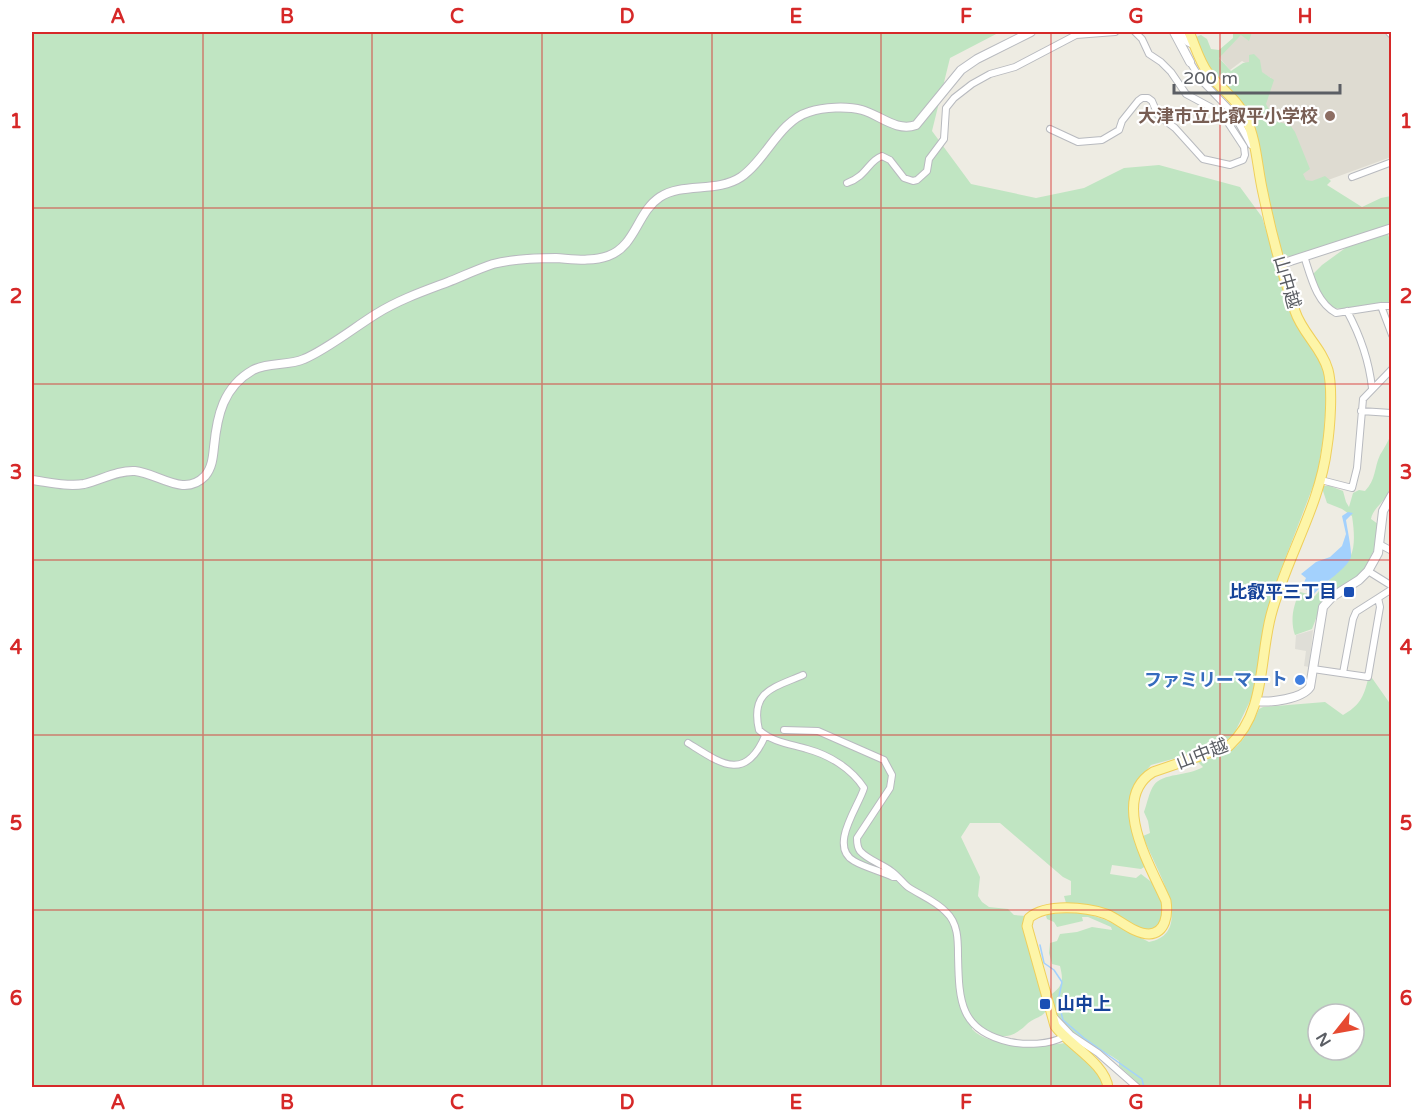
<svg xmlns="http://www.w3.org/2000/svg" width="1423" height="1119" viewBox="0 0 1423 1119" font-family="'Varela Round','Noto Sans JP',sans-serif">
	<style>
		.industrial { fill: #dfded7 }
		.education { fill: #dedbd1 }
		.green { fill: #c0e5c2; fill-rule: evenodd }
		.water { fill: #a3d1fd }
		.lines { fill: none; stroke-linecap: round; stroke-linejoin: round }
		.stream { stroke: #a3d1fd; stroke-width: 1.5 }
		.minor-casing { stroke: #b8babf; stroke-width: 8 }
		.tertiary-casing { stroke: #b8babf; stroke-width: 10 }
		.primary-casing { stroke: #efcf5b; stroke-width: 11 }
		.minor { stroke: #fff; stroke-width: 6 }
		.tertiary { stroke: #fff; stroke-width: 8 }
		.primary { stroke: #fdf5a8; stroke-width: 9 }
		.grid { fill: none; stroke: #d62828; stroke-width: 1.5; stroke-opacity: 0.55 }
		.education-dot { fill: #8d6e63; stroke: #fff; stroke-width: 2 }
		.transit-dot { fill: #1a4fb4; stroke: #fff; stroke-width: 2 }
		.shop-dot { fill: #3f7fe0; stroke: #fff; stroke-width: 2 }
		.labels { text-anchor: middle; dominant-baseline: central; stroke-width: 4.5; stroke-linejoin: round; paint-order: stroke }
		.education-label { font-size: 18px; font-weight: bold; fill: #785e54; stroke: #fff; text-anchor: end }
		.street-label { font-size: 18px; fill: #5b5e64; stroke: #fff }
		.transit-label { font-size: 18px; font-weight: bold; fill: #164399; stroke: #fff; text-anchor: end }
		.shop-label { font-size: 18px; font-weight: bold; fill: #366cbe; stroke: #fff; text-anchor: end }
		.neatline { fill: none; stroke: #d62828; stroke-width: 2 }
		.grid-label { font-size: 20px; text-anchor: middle; font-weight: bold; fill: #d62828 }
	</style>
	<rect width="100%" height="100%" fill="#eeece3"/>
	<path class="industrial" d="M1313 630 1309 667 1304 666 1306 651 1295 649 1296 635Z"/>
	<path class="education" d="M1244 32H1387L1392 43 1391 157 1309 187 1262 103 1271 78 1242 61 1230 70 1218 56Z"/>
	<path class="green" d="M32 32H1000L950 58 932 131 971 184 1036 198 1084 188 1124 168 1159 165 1240 187 1262 217 1280 275 1327 379 1324 433 1317 476 1279 575 1267 612 1252 697 1234 734 1222 744 1205 750 1151 765 1133 786 1131 814 1146 866 1141 869 1112 865 1110 874 1136 878 1141 874 1154 884 1164 906 1160 926C1141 938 1122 914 1104 909 1092 906 1078 905 1066 903L1064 896 1071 895V881L1063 877 1000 823H970L961 837 980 877 978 896 982 902 989 907 1008 909 1014 915 1026 916 1046 1011C1042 1017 1037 1017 1031 1021 1027 1023 1024 1028 1020 1030 1003 1043 989 1033 972 1024V1029C989 1048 1041 1047 1065 1043L1095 1067 1105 1087H32Z
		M1233 32H1252L1249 41 1241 35 1219 58 1231 71 1243 63 1249 62V55L1254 54 1260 60 1262 72 1274 80 1266 104 1275 121 1290 125 1295 132 1310 169 1303 174 1306 180 1312 181 1325 176 1331 181 1327 185 1362 207 1381 198 1391 196V224L1290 257 1282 253 1277 240 1251 124 1208 68 1200 52 1196 37 1201 35 1207 39 1211 49 1219 50 1233 38Z
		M1387 232 1391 242V305C1376 303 1337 315 1326 304 1319 297 1316 284 1313 274L1322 265 1355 241Z
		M1391 434C1391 447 1395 476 1391 487 1388 500 1373 507 1371 519L1378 524 1376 545 1365 570 1320 608 1312 629 1295 635C1290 621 1293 605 1300 592L1315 596C1342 561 1360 569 1352 516L1342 509 1327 503 1323 491V486H1330L1343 491 1346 502 1349 507 1353 493 1359 490 1365 491C1376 480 1374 468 1380 455 1384 448 1388 442 1391 434Z
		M1372 678 1391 705V1087H1140L1136 1081 1119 1066V1061C1103 1049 1064 1034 1057 1017 1054 1010 1054 1001 1052 994 1064 985 1063 979 1060 966L1052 964 1049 953 1050 943 1057 941 1060 934 1077 932 1092 927 1112 930 1111 927 1088 917H1082L1083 921 1057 927 1054 922 1047 919 1046 916 1048 914 1081 912 1106 920 1149 942C1199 932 1152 863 1143 836L1150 833 1148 821 1144 812C1147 804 1149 792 1154 785 1162 773 1189 776 1203 767L1198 762C1238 752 1242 746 1259 709L1263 707 1325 702 1343 715C1359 706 1364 697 1368 679ZM1318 1014H1354V1050H1318Z"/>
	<path class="water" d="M1348 512 1353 513 1346 520C1347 527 1352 551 1351 557 1347 569 1323 583 1314 594L1302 587 1306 578 1301 574 1316 562 1330 557 1342 546 1346 534 1342 516Z"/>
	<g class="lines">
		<path class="stream" d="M1040 945 1044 963 1054 970 1062 982 1058 1001 1063 1020 1084 1038 1142 1079 1144 1088"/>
		<defs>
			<path id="minor" d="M1180 32 1187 42 1195 46
				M1190 62 1201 80 1233 113 1251 145 1255 146
				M1050 129 1078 142 1102 140 1119 130 1122 121 1138 101 1142 98H1148L1152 101 1158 115 1175 128 1203 159 1230 165 1243 160 1245 155 1244 147 1225 118 1212 108 1186 94 1171 72 1161 62 1149 54 1142 39 1135 32
				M1352 177 1392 162
				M847 183C867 176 868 161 882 156L890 160 904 178 913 181 917 180 927 171 929 159 944 139 946 108 954 98 972 84 990 74 1015 67 1076 35 1115 32
				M1304 256C1311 277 1316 302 1336 313L1381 306H1392
				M1381 306 1392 335
				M1347 311C1360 335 1369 360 1372 388
				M1361 411 1391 413
				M1321 480 1352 488 1357 468 1363 399 1392 369
				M1379 544 1392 551
				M1368 571 1392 586
				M1313 669 1368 677 1380 607 1378 598 1392 589
				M1343 673 1353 619 1356 612 1378 598
				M803 675C773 688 750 691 759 730 772 742 790 744 807 749 829 755 851 768 864 788 859 806 828 846 854 861 866 868 881 871 893 877H897
				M784 730 818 731 884 760 892 775 890 788 857 838C857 843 857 847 860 851 868 860 882 864 891 871 897 875 902 882 908 887 920 895 936 901 946 912 958 923 958 940 958 955 959 1000 959 1031 1010 1042 1026 1045 1049 1045 1063 1037
				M688 743C720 763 745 783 765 736
				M1054 1017 1071 1035 1098 1053 1138 1088"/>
			<path id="tertiary" d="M1174 32 1190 62
				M1390 32 1392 34
				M1281 264 1392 228
				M32 480C48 482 67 487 84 484 101 480 118 470 135 471 158 473 184 498 205 476 212 468 213 457 214 447 217 416 223 387 253 370 268 362 288 366 304 359 326 350 355 327 376 314 398 300 424 291 448 282 463 276 478 269 493 264 512 259 535 258 556 258 573 259 592 262 608 256 636 246 637 212 660 197 683 182 717 193 741 177 766 160 779 121 809 112 824 107 847 106 862 110 880 115 896 132 916 125L961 70 977 59 1031 32
				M1257 701C1270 703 1302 699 1310 687L1323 607 1332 597 1359 580 1368 571 1378 553 1383 511 1392 495"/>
			<path id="primary" d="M1108 1088C1106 1064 1069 1045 1055 1026L1027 926 1029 918C1046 903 1086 907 1106 914 1119 919 1134 934 1149 934 1166 933 1168 914 1166 901 1151 867 1109 799 1153 772L1229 746C1266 713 1259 660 1271 615 1286 558 1320 506 1327 447 1330 428 1333 388 1328 370 1322 348 1302 333 1295 311 1282 273 1271 233 1263 193 1257 167 1257 142 1246 118 1238 100 1220 88 1208 73 1199 61 1195 45 1189 32"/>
		</defs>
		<use href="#minor" class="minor-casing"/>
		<use href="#tertiary" class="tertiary-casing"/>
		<use href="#primary" class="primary-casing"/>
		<use href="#minor" class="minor"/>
		<use href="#tertiary" class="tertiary"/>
		<use href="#primary" class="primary"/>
	</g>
	<path class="grid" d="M203 32V1088M372 32V1088M542 32V1088M712 32V1088M881 32V1088M1051 32V1088M1220 32V1088M32 208H1392M32 384H1392M32 560H1392M32 735H1392M32 910H1392"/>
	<circle class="education-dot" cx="1330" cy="116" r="6"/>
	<g class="transit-dot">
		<rect x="1343" y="586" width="12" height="12" rx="3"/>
		<rect x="1039" y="998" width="12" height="12" rx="3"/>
	</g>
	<circle class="shop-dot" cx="1300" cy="680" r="6"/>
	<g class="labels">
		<g class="education-label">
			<text x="1318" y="116">大津市立比叡平小学校</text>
		</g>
		<g class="street-label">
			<text transform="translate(1287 282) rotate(74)">山中越</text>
			<text transform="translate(1202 754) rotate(-21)">山中越</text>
		</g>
		<g class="transit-label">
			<text x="1337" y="592">比叡平三丁目</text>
			<text x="1057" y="1004" text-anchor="start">山中上</text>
		</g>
		<g class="shop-label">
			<text x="1288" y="680">ファミリーマート</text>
		</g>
	</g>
	<rect width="1423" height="1119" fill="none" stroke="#ffffff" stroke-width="66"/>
	<g transform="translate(1336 1032) rotate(239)"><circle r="28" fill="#ffffff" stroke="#bdbfc1" stroke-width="1.5"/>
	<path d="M0-4.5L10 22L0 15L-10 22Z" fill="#e64a31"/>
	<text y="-9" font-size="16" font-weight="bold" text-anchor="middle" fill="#5b5e64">N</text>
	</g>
	<path d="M1174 84v9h166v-9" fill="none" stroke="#5b5e64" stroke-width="3"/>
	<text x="1183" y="84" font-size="18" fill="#5b5e64" stroke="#ffffff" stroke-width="4.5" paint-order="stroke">200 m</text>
	<rect x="33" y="33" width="1357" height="1053" class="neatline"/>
	<g class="grid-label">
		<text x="118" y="23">A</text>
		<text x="287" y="23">B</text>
		<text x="457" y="23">C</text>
		<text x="627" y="23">D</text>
		<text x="796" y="23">E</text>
		<text x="966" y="23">F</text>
		<text x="1136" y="23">G</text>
		<text x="1305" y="23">H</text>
		<text x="16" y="128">1</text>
		<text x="1406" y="128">1</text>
		<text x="16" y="303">2</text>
		<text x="1406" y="303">2</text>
		<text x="16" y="479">3</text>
		<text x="1406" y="479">3</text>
		<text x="16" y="654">4</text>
		<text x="1406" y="654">4</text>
		<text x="16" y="830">5</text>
		<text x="1406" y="830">5</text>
		<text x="16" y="1005">6</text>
		<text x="1406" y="1005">6</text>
		<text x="118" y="1109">A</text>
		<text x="287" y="1109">B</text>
		<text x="457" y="1109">C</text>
		<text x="627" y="1109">D</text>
		<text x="796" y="1109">E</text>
		<text x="966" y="1109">F</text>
		<text x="1136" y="1109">G</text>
		<text x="1305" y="1109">H</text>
	</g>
</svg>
